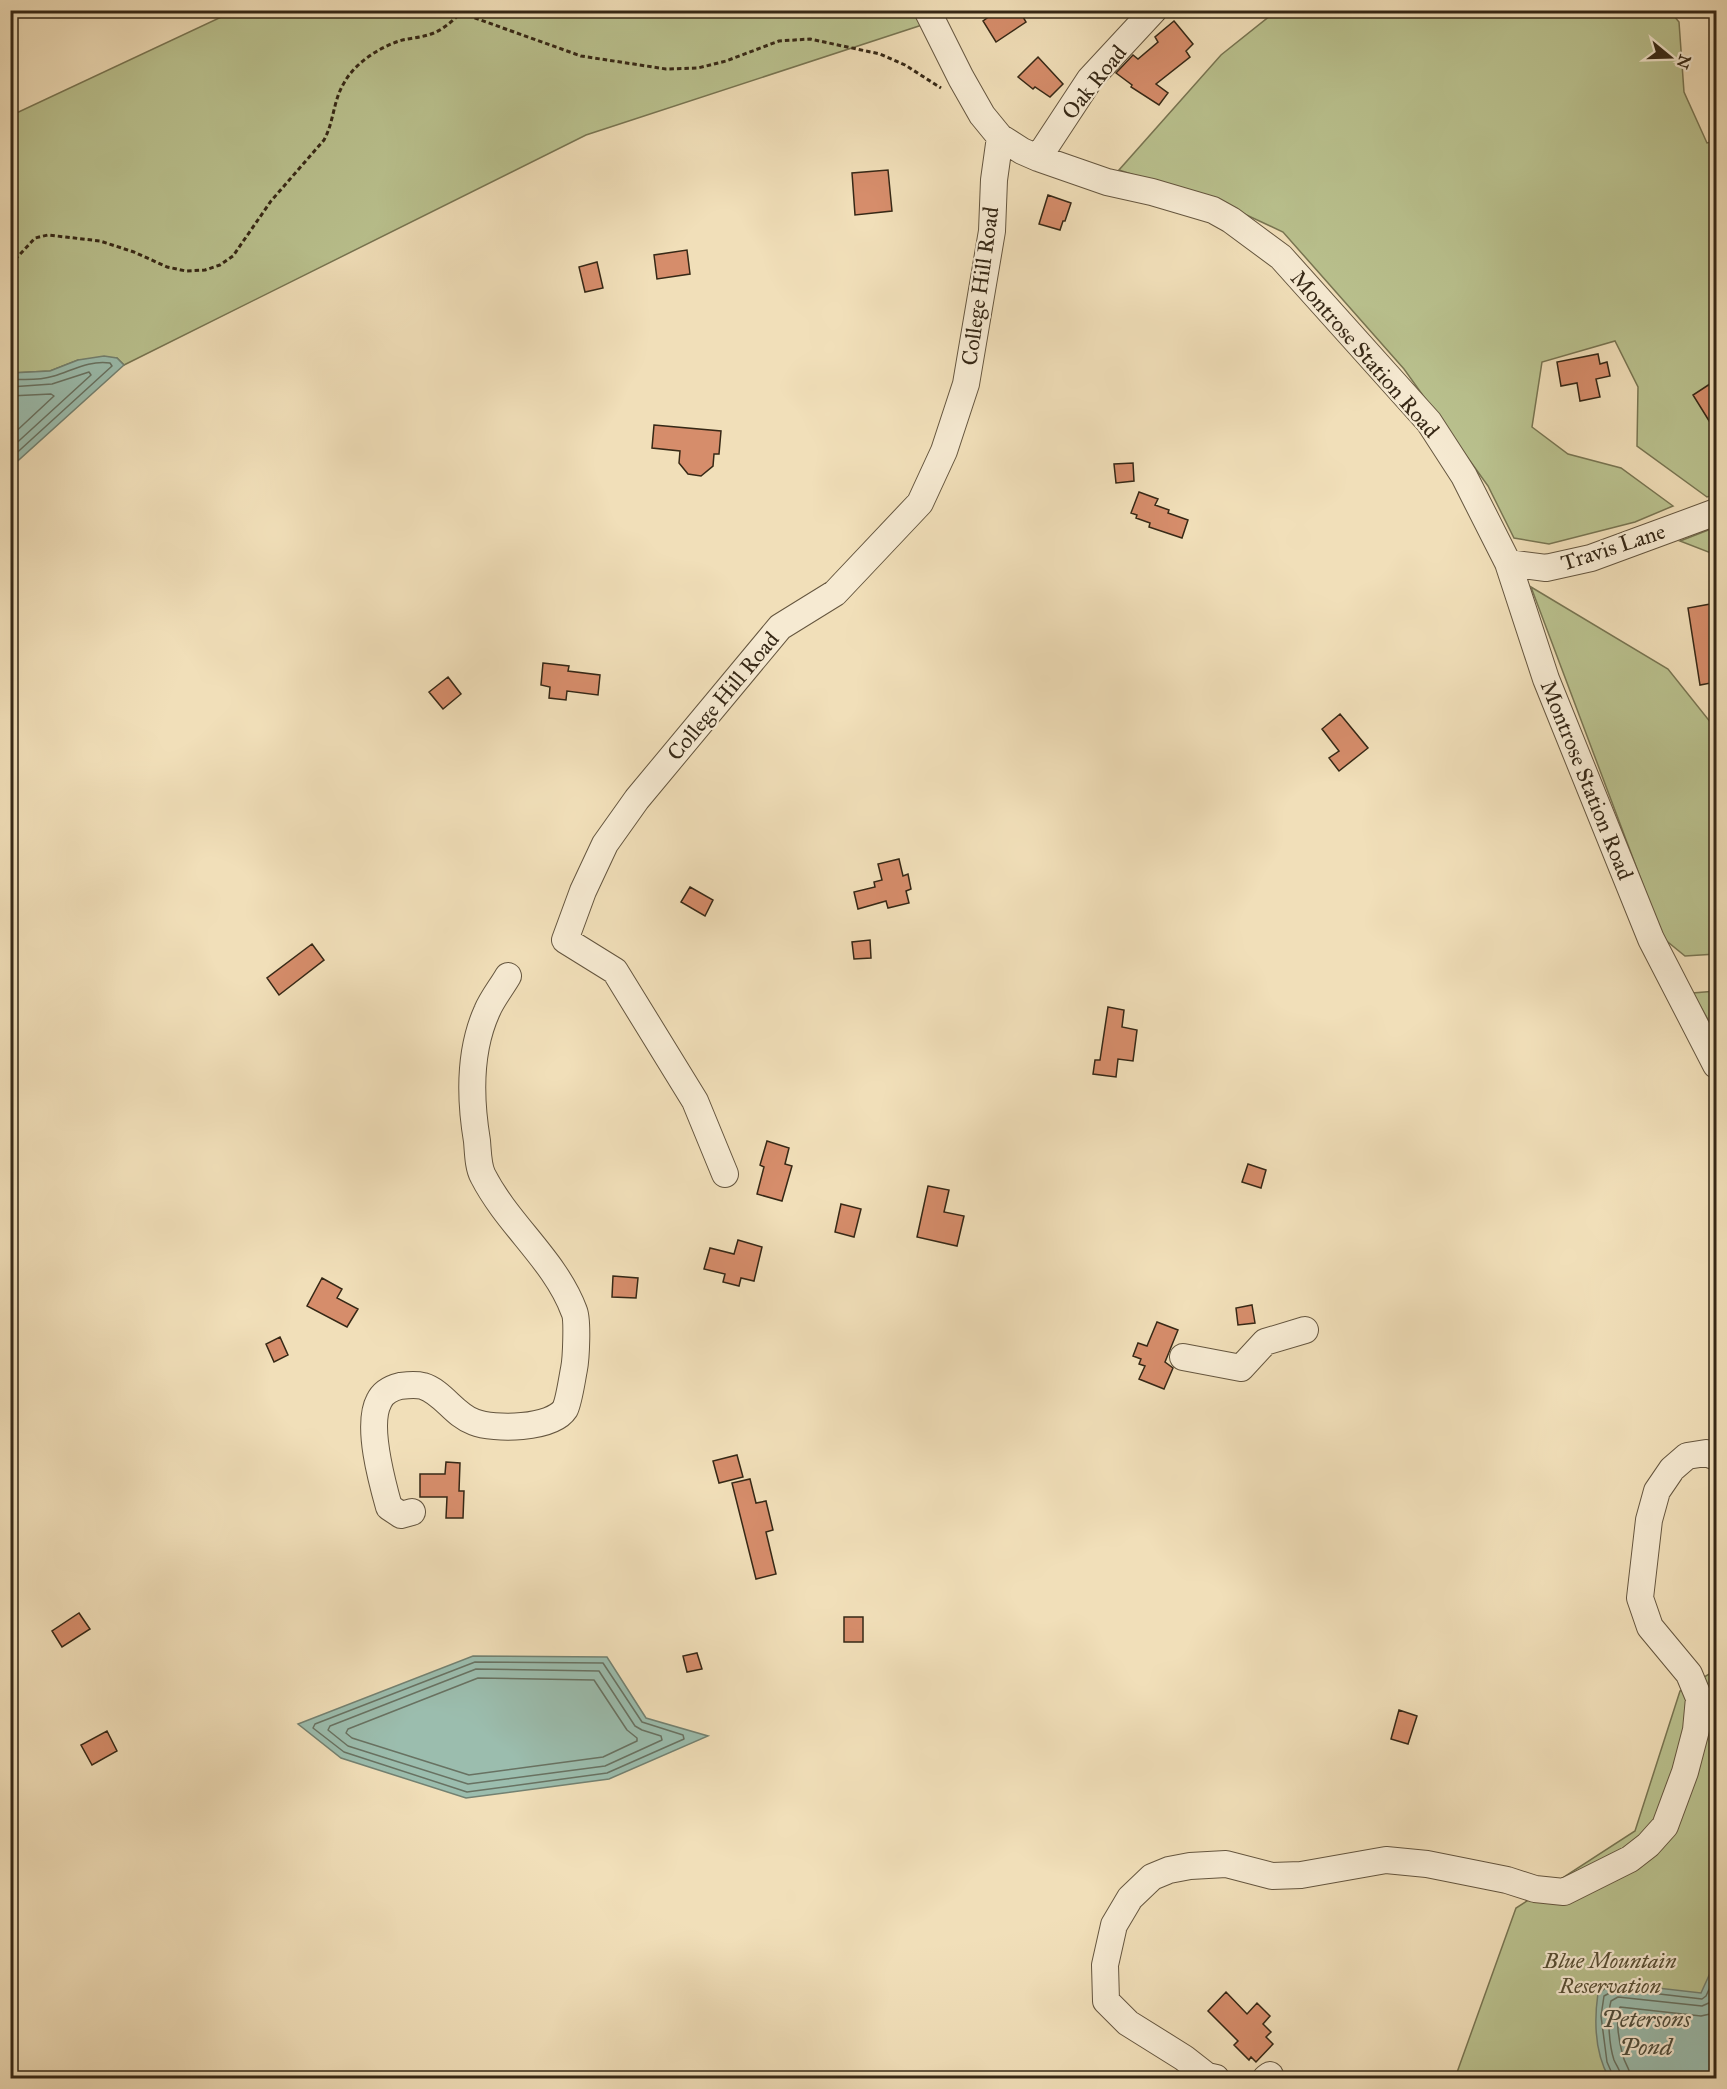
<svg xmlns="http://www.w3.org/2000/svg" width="1727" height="2089" viewBox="0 0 1727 2089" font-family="'IM FELL Great Primer',serif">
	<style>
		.green { fill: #bac28f; stroke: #787552; stroke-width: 1.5 }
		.water { fill: #9bbdae; stroke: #738171; stroke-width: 1.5 }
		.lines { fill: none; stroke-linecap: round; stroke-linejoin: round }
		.shore { stroke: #687262; stroke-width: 1.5 }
		.building { fill: #d68d6b; stroke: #362816; stroke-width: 1.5 }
		.minor-casing { stroke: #65563f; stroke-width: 28 }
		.path { stroke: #362816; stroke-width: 3; stroke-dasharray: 4.5 3; stroke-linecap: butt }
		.minor { stroke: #f6ead2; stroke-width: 26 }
		.labels { text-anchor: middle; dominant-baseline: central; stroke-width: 4.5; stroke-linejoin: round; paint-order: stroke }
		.street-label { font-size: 22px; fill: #362816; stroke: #f6ead2 }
		.park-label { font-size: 22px; font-style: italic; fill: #574e34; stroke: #f6ead2 }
		.water-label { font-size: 24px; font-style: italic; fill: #4f4d3c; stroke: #f6ead2 }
	</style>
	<rect width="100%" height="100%" fill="#f1dfb9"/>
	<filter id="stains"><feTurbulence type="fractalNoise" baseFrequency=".00333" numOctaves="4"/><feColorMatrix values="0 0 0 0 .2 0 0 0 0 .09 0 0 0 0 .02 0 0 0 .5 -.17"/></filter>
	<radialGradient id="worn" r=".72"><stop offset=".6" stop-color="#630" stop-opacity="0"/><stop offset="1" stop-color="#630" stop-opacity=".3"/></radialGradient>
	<path class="green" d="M915 10 922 25 586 135 124 365 117 358 78 360 50 371 11 373 10 116 234 11Z
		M1533 10 1538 15 1544 10 1670 11 1679 22 1684 92 1707 143 1716 141V494L1707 497 1637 446 1638 387 1615 341 1542 362 1532 427 1568 454 1621 468 1673 506 1635 522 1549 544 1514 538 1488 486 1404 369 1283 232 1225 205 1119 170 1221 55 1276 11Z
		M1716 527V555L1680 541Z
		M1531 587 1668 669 1711 723 1716 726V954L1685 956 1663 938Z
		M1716 991V1034L1693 993Z
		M1716 1670V2078H1455L1516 1908 1635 1831 1680 1691Z"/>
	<path class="water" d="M104 356 117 358 124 365 11 467V373L50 371 78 360Z
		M473 1656 607 1657 646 1718 708 1736 609 1779 466 1798 341 1758 298 1724Z
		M1716 1960V2078H1609C1595 2053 1594 2021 1598 1993L1614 1983 1701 1993Z"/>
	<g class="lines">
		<path class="shore" d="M10 379C24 380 41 380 54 376 73 370 90 360 110 363L112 366 10 459
			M10 387 52 384 89 372 91 375 10 449
			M10 396 51 394 54 396 10 437
			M475 1662 603 1663 642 1722 683 1735 684 1739 607 1773 467 1792 344 1752 313 1728 315 1724Z
			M476 1669 599 1671 635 1726 642 1730 661 1736 662 1740 605 1766 468 1784 348 1746 328 1730 330 1726Z
			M478 1678 594 1680 627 1730 637 1738V1741L603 1757 469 1775 352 1738 346 1733 348 1729Z
			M1614 2078 1607 2062 1601 2016 1604 1996 1617 1989 1702 1999 1706 1996 1716 1974
			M1621 2078C1621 2071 1617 2067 1614 2060 1609 2045 1607 2015 1611 2001L1618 1997 1702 2006 1711 2002 1716 1992
			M1631 2078C1630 2069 1625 2064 1623 2056 1619 2042 1615 2020 1620 2007L1701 2016 1710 2014 1716 2009"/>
	</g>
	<path class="building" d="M982 10H1019L1026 22 996 42 983 21 987 18Z
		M1174 21 1193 44 1186 51 1190 57 1156 84 1168 93 1159 105 1131 87 1132 85 1116 73 1133 55 1138 59 1158 42 1155 37Z
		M1038 57 1063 84 1050 97 1035 87 1033 89 1018 77Z
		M888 170 892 211 855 215 852 173Z
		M1048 195 1071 203 1065 221H1063L1060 230 1039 224Z
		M687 250 690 274 657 279 654 255Z
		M597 262 603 288 585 292 579 267Z
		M1598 354 1600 364 1607 362 1610 376 1596 379 1600 397 1580 401 1577 383 1561 386 1557 362Z
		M1716 380V432L1693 395Z
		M654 425 721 431 719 454H714L713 466 701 476 688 474 679 463 680 451 652 448Z
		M1133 463 1134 481 1116 483 1114 464Z
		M1139 492 1158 499 1155 505 1169 510 1168 513 1188 520 1182 538 1149 527 1150 523 1136 518 1137 515 1131 513Z
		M1716 603V682L1700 685 1688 608Z
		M543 663 569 666 568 671 600 675 598 695 567 691 566 700 549 698 550 687 541 685Z
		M448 677 461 694 443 709 429 692Z
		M1340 714 1368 748 1339 771 1329 758 1339 751 1322 729Z
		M899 859 903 876 908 874 911 889 906 891 909 903 888 908 886 901 858 909 854 892 875 887 874 882 882 880 878 864Z
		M690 887 713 900 705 916 681 902Z
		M870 940 871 958 854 959 852 942Z
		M312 944 324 960 279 995 267 978Z
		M1108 1007 1124 1010 1122 1027 1137 1030 1133 1061 1118 1059 1116 1077 1093 1074 1095 1060H1100Z
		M767 1141 789 1148 785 1164 792 1166 782 1201 757 1194 764 1167 760 1165Z
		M1248 1164 1266 1170 1261 1188 1242 1182Z
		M928 1186 949 1190 944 1212 964 1216 957 1246 917 1237Z
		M841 1204 861 1209 854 1237 835 1232Z
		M738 1240 762 1247 754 1281 741 1278 739 1286 723 1282 725 1274 704 1269 710 1248 734 1254Z
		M613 1276 638 1278 636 1298 612 1297Z
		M322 1278 342 1289 337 1298 358 1309 347 1327 307 1306Z
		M1252 1305 1255 1323 1238 1325 1236 1308Z
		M1157 1322 1178 1330 1165 1362 1173 1368 1164 1389 1139 1379 1145 1366 1139 1364 1141 1359 1133 1356 1138 1343 1147 1346Z
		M280 1337 288 1355 274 1362 266 1344Z
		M737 1455 743 1477 719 1483 713 1461Z
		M446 1462 460 1463 459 1491H464L463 1518H446L447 1497H420V1474H445Z
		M750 1479 756 1503 766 1501 773 1530 766 1532 776 1574 756 1579 732 1483Z
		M79 1613 90 1629 62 1647 52 1631Z
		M844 1617H863V1642H844Z
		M697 1653 702 1669 687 1672 683 1656Z
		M1399 1710 1417 1716 1408 1744 1391 1739Z
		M107 1731 117 1751 92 1765 81 1745Z
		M1226 1992 1247 2014 1257 2003 1270 2016 1263 2024 1271 2032 1266 2037 1273 2044 1256 2062 1251 2057 1249 2060 1234 2045 1238 2041 1208 2011Z"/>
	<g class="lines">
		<defs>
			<path id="minor" d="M927 10 961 78 982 115 1000 137 1022 151 1038 158 1107 182 1152 192 1213 210 1231 220 1281 257 1429 422 1464 476 1508 563 1546 679 1651 939 1716 1065
				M1038 158 1090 79 1154 10
				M1508 563 1546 568 1591 558 1716 512
				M725 1174 695 1101 615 971 565 940 583 891 605 844 637 799 780 627 835 593 920 503 944 451 966 384 992 231 994 180 1000 137
				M1183 1357 1241 1368 1265 1342 1305 1330
				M412 1512 401 1515 389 1507C382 1482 366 1425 379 1401 383 1392 392 1388 400 1386 408 1385 415 1384 423 1386 443 1392 454 1415 474 1422 494 1430 552 1429 565 1409 569 1401 572 1379 574 1369 576 1359 578 1319 574 1311 555 1260 508 1225 483 1176 478 1167 478 1152 477 1141 470 1099 469 1051 487 1011 492 999 501 988 508 976
				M1216 2078 1207 2076 1184 2058 1128 2023 1106 2001 1105 1965 1114 1925 1130 1898 1152 1877 1169 1870 1190 1866 1226 1864 1272 1876 1301 1875 1386 1860 1427 1864 1507 1880 1535 1889 1564 1892 1630 1859 1648 1845 1665 1826 1685 1772 1696 1730 1699 1698 1689 1674 1650 1627 1640 1598 1649 1520 1657 1491 1672 1469 1687 1456 1706 1453 1716 1457
				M1266 2078 1270 2075"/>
		</defs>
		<use href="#minor" class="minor-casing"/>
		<path class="path" d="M10 265 35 238 48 235 100 241 134 252 167 267 186 271 205 270 220 265 233 256 271 201 324 140C334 122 333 101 344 83 354 64 378 48 399 41 409 38 420 38 431 34 443 30 452 21 461 13L581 56 666 69 698 68 726 61 779 41 810 39 880 54 905 65 941 88"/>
		<use href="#minor" class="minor"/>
	</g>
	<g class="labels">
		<g class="street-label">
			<text transform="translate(1094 82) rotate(-51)">Oak Road</text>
			<text transform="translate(980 286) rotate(-82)">College Hill Road</text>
			<text transform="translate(1365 354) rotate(49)">Montrose Station Road</text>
			<text transform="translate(1613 547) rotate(-18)">Travis Lane</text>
			<text transform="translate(723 696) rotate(-50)">College Hill Road</text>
			<text transform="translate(1587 780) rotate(68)">Montrose Station Road</text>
		</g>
		<g class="park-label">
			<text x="1610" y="1960">Blue Mountain<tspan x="1610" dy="25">Reservation</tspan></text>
		</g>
		<g class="water-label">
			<text x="1646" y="2019">Petersons<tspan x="1646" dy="28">Pond</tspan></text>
		</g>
	</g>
	<rect width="1727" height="2089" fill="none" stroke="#f1dfb9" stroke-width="36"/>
	<rect x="12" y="12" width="1703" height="2065" fill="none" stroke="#362816" stroke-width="3"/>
	<rect x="18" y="18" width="1691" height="2053" fill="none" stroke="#362816" stroke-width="1.5"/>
	<g transform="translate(1670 57) rotate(109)" stroke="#f6ead2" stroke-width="4.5" paint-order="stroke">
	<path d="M0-4.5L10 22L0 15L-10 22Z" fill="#362816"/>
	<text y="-9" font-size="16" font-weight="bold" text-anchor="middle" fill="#362816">N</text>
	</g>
	<rect width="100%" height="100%" filter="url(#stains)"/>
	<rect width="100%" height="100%" fill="url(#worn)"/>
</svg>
